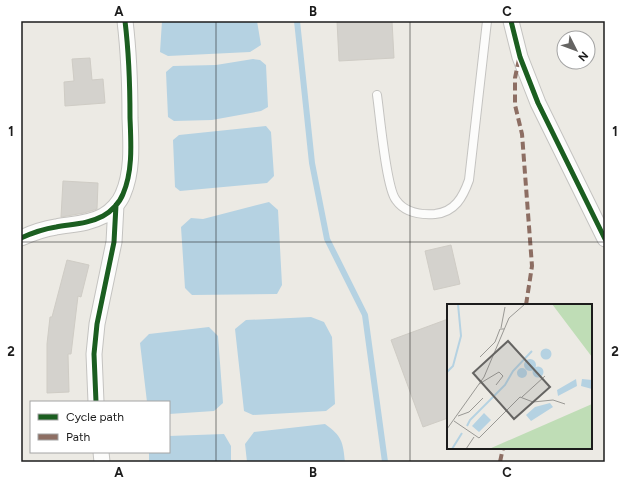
<svg xmlns="http://www.w3.org/2000/svg" width="626" height="483" viewBox="0 0 626 483" font-family="Figtree,sans-serif">
	<style>
		.water { fill: #b5d2e2 }
		.lines { fill: none; stroke-linecap: round; stroke-linejoin: round }
		.stream { stroke: #b5d2e2; stroke-width: 6 }
		.building { fill: #d4d2cd; stroke: #cfccc5 }
		.service-casing { stroke: #c4c3c0; stroke-width: 10 }
		.minor-casing { stroke: #c4c3c0; stroke-width: 17 }
		.service { stroke: #fcfcfb; stroke-width: 8 }
		.minor { stroke: #fcfcfb; stroke-width: 15 }
		.quiet { stroke: #8d6e63; stroke-width: 4; stroke-dasharray: 8 4; stroke-linecap: butt }
		.cycleway-casing { stroke: #fff; stroke-width: 8 }
		.cycleway { stroke: #1b5e20; stroke-width: 5 }
		.grid { fill: none; stroke: #1c1c1c; stroke-width: 1; stroke-opacity: 0.55 }
		.inset-river { fill: none; stroke: #b5d2e2; stroke-width: 2 }
		.inset-road { fill: none; stroke: #999894; stroke-width: 1 }
		.view { fill: #656462; fill-opacity: 0.15; stroke: #656462; stroke-width: 2 }
		.inset-edge { fill: none; stroke: #1c1c1c; stroke-width: 2 }
		.neatline { fill: none; stroke: #1c1c1c; stroke-width: 1.5 }
		.grid-label { font-size: 13px; text-anchor: middle; font-weight: bold; fill: #1c1c1c }
	</style>
	<rect width="100%" height="100%" fill="#eceae4"/>
	<path class="water" d="M162 21H257L261 45 250 52 168 56 160 52Z
		M253 59 260 60 266 65 268 107 261 111 212 120 174 121 168 117 166 72 173 66 216 65Z
		M266 126 271 132 274 176 267 183 180 191 175 187 173 140 179 135Z
		M269 202 278 210 282 285 277 294 192 295 185 288 181 227 191 218 203 219Z
		M311 317 324 322 332 337 335 404 326 411 253 415 244 411 235 329 246 320Z
		M209 327 218 336 223 403 214 411 169 414V402H147L140 343 149 334Z
		M325 424C342 436 343 442 345 462H247L245 444 254 432Z
		M224 434 231 446V462H149V452H169V436Z"/>
	<g class="lines">
		<path class="stream" d="M297 21 312 163 327 239 365 315 385 462"/>
	</g>
	<path class="building" d="M337 21H392L394 58 339 61Z
		M90 58 92 80 103 79 105 103 65 106 64 82 74 81 72 59Z
		M63 181 98 183 97 209 84 213 61 217Z
		M451 245 460 284 434 290 425 251Z
		M67 260 89 265 81 297 78 296 71 354H68L69 392 47 393V344L50 317H52Z
		M448 319V418L423 427 391 340Z"/>
	<g class="lines">
		<defs>
			<path id="service" d="M377 95C380 115 386 188 396 200 405 213 421 215 435 214 455 212 463 197 469 180L487 21"/>
			<path id="minor" d="M511 21 520 57 538 103 605 239
				M21 238C32 233 43 229 56 227 72 224 88 224 103 216 111 212 120 202 123 194 133 171 131 143 130 118 130 86 129 54 125 21
				M96 402 94 354 97 324 114 242 116 205
				M101 452 102 462"/>
		</defs>
		<use href="#service" class="service-casing"/>
		<use href="#minor" class="minor-casing"/>
		<use href="#service" class="service"/>
		<use href="#minor" class="minor"/>
		<path class="quiet" d="M519 59 515 78V105L522 134 532 266 526 305
			M500 462 503 448"/>
		<defs>
			<path id="cycleway" d="M511 21 520 57 538 103 605 239
				M21 238C32 233 43 229 56 227 72 224 88 224 103 216 111 212 120 202 123 194 133 171 131 143 130 118 130 86 129 54 125 21
				M96 402 94 354 97 324 114 242 116 205"/>
		</defs>
		<use href="#cycleway" class="cycleway-casing"/>
		<use href="#cycleway" class="cycleway"/>
	</g>
	<path class="grid" d="M216 21V462M410 21V462M21 242H605"/>
	<g transform="translate(447 304)">
		<rect width="145" height="145" fill="#eceae4"/>
		<path d="M105 0H145V53ZM145 100V145H42Z" fill="#bfddb6"/>
		<path d="M93.5 50a5.5 5.5 0 1 1 11 0a5.5 5.5 0 1 1-11 0ZM77 61a6 6 0 1 1 12 0a6 6 0 1 1-12 0ZM85.5 68a5.5 5.5 0 1 1 11 0a5.5 5.5 0 1 1-11 0ZM70 69a5 5 0 1 1 10 0a5 5 0 1 1-10 0ZM129 75 130 82 111 92 110 86ZM135 75 145 76V85L134 82ZM103 99 106 103 84 117 79 111 88 103ZM37 109 44 116 32 128 25 122Z" fill="#b5d2e2"/>
		<path class="inset-river" d="M0 68 6 62 14 32 11 0M20 122 23 116 58 81 66 67 85 47M5 145 15 129"/>
		<path class="inset-road" d="M54 24 58 3M33 53 48 38 53 25H57M32 80 52 68 56 72 49 81M75 93 98 72M11 112 22 108 36 94M7 117 32 134 73 93 86 98 106 96 118 100M0 125 37 73 62 14 78 0M19 145 27 133"/>
		<path class="view" d="M61 37 103 83 67 115 26 69Z"/>
		<rect width="145" height="145" class="inset-edge"/>
	</g>
	<rect width="626" height="483" fill="none" stroke="#ffffff" stroke-width="44"/>
	<rect x="30" y="401" width="140" height="52" fill="#ffffff" stroke="#a4a4a4"/>
	<rect x="38" y="414" width="20" height="6" fill="#1b5e20" stroke="#a4a4a4"/>
	<text x="66" y="421" font-size="12" fill="#1c1c1c">Cycle path</text>
	<rect x="38" y="434" width="20" height="6" fill="#8d6e63" stroke="#a4a4a4"/>
	<text x="66" y="441" font-size="12" fill="#1c1c1c">Path</text>
	<g transform="translate(576 50) rotate(132)"><circle r="19" fill="#ffffff" stroke="#a4a4a4"/>
	<path d="M0-3L7 15L0 10L-7 15Z" fill="#656462"/>
	<text y="-6" font-size="11" font-weight="bold" text-anchor="middle" fill="#1c1c1c">N</text>
	</g>
	<rect x="22" y="22" width="582" height="439" class="neatline"/>
	<g class="grid-label">
		<text x="119" y="16">A</text>
		<text x="313" y="16">B</text>
		<text x="507" y="16">C</text>
		<text x="11" y="136">1</text>
		<text x="615" y="136">1</text>
		<text x="11" y="356">2</text>
		<text x="615" y="356">2</text>
		<text x="119" y="477">A</text>
		<text x="313" y="477">B</text>
		<text x="507" y="477">C</text>
	</g>
</svg>
